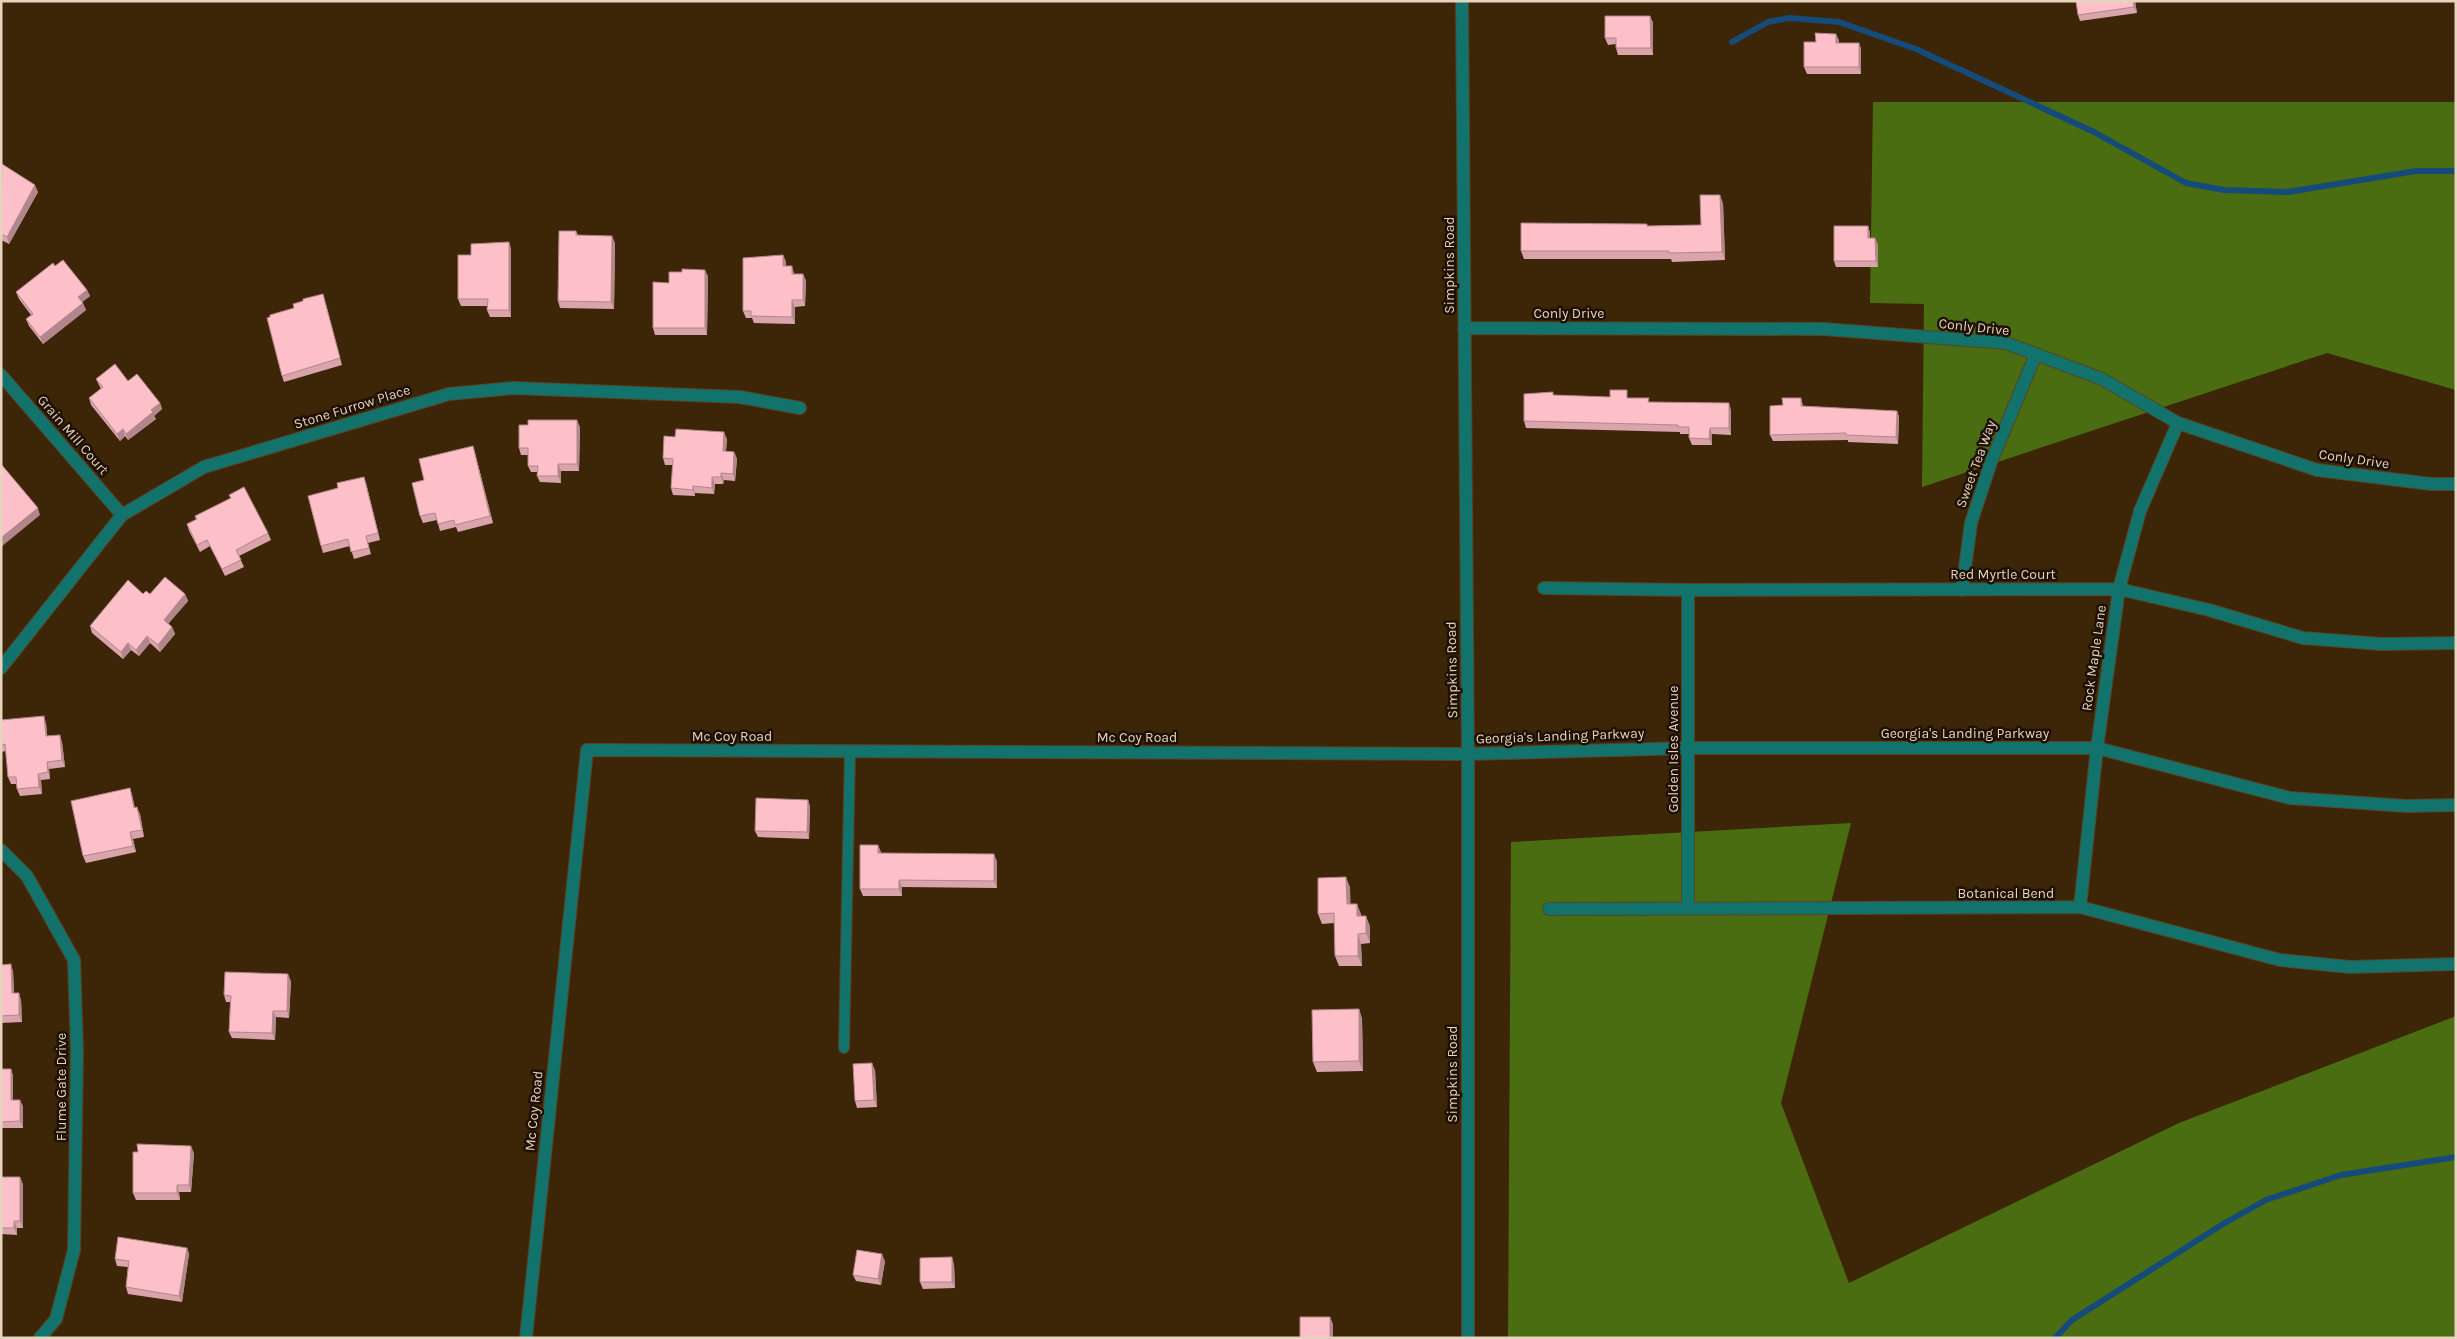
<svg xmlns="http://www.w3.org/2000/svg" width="2457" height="1339" viewBox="0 0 2457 1339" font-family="Karla,sans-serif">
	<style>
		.forest { fill: #4a6d11 }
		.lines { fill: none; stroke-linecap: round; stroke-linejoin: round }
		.stream { stroke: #144b7a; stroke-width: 6 }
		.service-casing { stroke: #584224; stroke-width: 12 }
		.minor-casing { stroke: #584224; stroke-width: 14 }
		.service { stroke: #12726c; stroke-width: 10 }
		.minor { stroke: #12726c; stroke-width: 12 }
		.wall { fill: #daa4ac }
		.shaded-wall { fill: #b1868c }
		.building { fill: #fdbfc8; stroke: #b1868c }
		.labels { text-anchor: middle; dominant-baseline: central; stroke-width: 5; stroke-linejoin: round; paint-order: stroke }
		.street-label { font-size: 14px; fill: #e7d4bf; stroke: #1e1103 }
	</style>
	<rect width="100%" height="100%" fill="#3d2607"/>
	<path class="forest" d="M1873 102H2456V390L2327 353 1922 487 1924 304 1870 303Z
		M1851 823 1781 1103 1849 1283 2179 1123 2456 1016V1338H1508L1511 842Z"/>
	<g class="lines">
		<path class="stream" d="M1732 42 1768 22 1789 18 1839 22 1916 49 2094 132 2186 183 2224 190 2288 192 2416 171H2456
			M2055 1338 2072 1320 2223 1224 2266 1200 2341 1175 2456 1157"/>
		<defs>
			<path id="service" d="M844 1048 850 751"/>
			<path id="minor" d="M1462 1 1468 754V1338
				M1464 328 1824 329 2006 343 2102 379 2178 423 2317 470 2431 484H2456
				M1 375 122 515
				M1544 588 1688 590 2119 589 2209 610 2303 638 2381 644 2456 643
				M1962 590 1971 523 1991 462 2036 354
				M1 668 122 515 204 467 449 394 514 388 740 397 800 408
				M1 850 27 876 74 960 77 1051 74 1250 56 1319 40 1338
				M2080 907 2097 748 2119 589 2140 511 2178 423
				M1549 909 2080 907 2280 960 2350 967 2456 964
				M1688 909V590
				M526 1338 587 750 1468 754 1689 748H2097L2290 798 2406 806 2456 805"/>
		</defs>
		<use href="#service" class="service-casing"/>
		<use href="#minor" class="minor-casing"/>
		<use href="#service" class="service"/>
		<use href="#minor" class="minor"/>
	</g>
	<path class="wall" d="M2076 1H2135L2137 13 2080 21 2078 15Z
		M1650 16 1653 23V55H1618L1616 48V44L1608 45 1605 38Z
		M1839 40V43H1859L1861 49V74H1807L1804 67 1816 42Z
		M1 164 38 192 9 244 1 240Z
		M1723 203 1725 260 1672 262 1671 259H1524L1521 251 1648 226 1701 225Z
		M1868 226 1870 233V238H1875L1878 245V267H1836L1834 261Z
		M576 231 578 235 615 243 614 309 560 308 558 301Z
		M511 248V317H490L487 310 488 306H461L458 299 471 255Z
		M783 255 786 262V266L794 273V274H803L806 281 805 306 795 307V324L754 323 752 318H746L743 311Z
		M55 266 87 290 90 296 82 302 86 310 43 344 29 326 26 319 31 315 19 299 16 292Z
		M708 276 707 335H655L653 328 669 283Z
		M323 294 342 365 284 382 282 376 294 308 303 301Z
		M96 379 128 381 160 403 162 409 154 416 156 419 128 440 125 436 120 441 91 405 89 398 101 389Z
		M1554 395 1630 398 1650 402 1731 410V435L1712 434V445H1692L1689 438V434H1680V432L1526 428 1524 421Z
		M1801 398 1803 406 1897 411 1899 417 1898 444 1848 442V440L1773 441 1770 435 1783 405Z
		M580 427 579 471H561V483L540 482 537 476 538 472H531L528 466V455H521L519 448Z
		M727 439 726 451 734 452 737 459 735 481 724 480 723 484H715L714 494 695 493V496L673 495 671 488 673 465H665L663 458Z
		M473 446 475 453 493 523 458 532 456 527 440 531 437 520 423 523 420 516 424 480Z
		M366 483 380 540 368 543 371 554 354 559 350 546 323 553 321 546Z
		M195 516 268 533 271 540 239 556 244 567 225 576 210 546 200 552 189 531 187 524 196 520Z
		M143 594H185L188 601 168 624 172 627 175 634 160 652 150 643 139 656 131 650 123 659 92 633 90 626Z
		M1 720 46 723 47 736 62 742 65 767 49 769 50 779 41 780 42 794 20 796 17 789V784H11L8 777 6 751 1 752Z
		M130 788 132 795 135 808 140 814 144 837 133 839 136 852 86 863 83 856Z
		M808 800 810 807 809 839 758 837 755 831Z
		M878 845 881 853 997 861V888L902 887V896H863L860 889Z
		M1350 887V904L1361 914V916L1370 926V943L1361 944 1362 966H1339L1335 956 1334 923 1322 924 1318 914Z
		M1 965 13 971 14 993 21 1000 22 1022 1 1023Z
		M291 981 289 1018 276 1017 275 1040 232 1038 229 1032 230 1002H226L224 995Z
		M1359 1009 1362 1019 1363 1071 1317 1072 1313 1062Z
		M1 1069H11L13 1076V1100L23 1106V1128H1Z
		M875 1070 877 1107 857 1108 855 1101Z
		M194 1153 191 1192H179L180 1200H136L133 1193Z
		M1 1177 23 1184V1228H17V1235L1 1234Z
		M187 1248 189 1254 182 1302 128 1294 126 1287 128 1267 117 1266 115 1259Z
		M885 1261 881 1285 856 1281 853 1275Z
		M954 1264 955 1288 923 1289 920 1282Z"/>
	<path class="shaded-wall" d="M2133 1H2135L2137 13 2134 7Z
		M1650 16 1653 23V55L1651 48Z
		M1836 34 1839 40V50L1836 43Z
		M1859 43 1861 49V74L1859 67Z
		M35 185 38 192 9 244 7 237Z
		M1720 195 1723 203 1725 260 1722 252Z
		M1868 226 1870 233V245L1868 238Z
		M612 236 615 243 614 309 611 302Z
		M1875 238 1878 245V267L1876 261Z
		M509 242 511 248V317L509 310Z
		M783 255 786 262V273L783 266Z
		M792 266 794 273V281L792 274Z
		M705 270 708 276 707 335 705 328Z
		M803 274 806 281 805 306 803 300Z
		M87 290 90 296 81 303 78 297Z
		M792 300 795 307V324L792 317Z
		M83 303 86 310 43 344 40 337Z
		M160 403 162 409 154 416 156 419 128 440 126 434 151 410Z
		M1729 403 1731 410V435L1729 428Z
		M1897 411 1899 417 1898 444 1896 437Z
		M577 420 580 427 579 471 577 464Z
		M1710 428 1712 434V445L1709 439Z
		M123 429 125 436 120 441 117 434Z
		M724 432 727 439 725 458 723 451Z
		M473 446 475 453 493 523 490 516Z
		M734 452 737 459 735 481 733 474Z
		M558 464 561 471V483L558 476Z
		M721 473 724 480 723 484 721 477Z
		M364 477 366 483 380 540 378 533Z
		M712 477 715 484 714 494 712 488Z
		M693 486 695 493V496L693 490Z
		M38 508 40 515 1 547V538Z
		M185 594 188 601 166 626 164 620Z
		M172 627 175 634 160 652 158 645Z
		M147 636 150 643 139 656 136 650Z
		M128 643 131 650 123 659 121 652Z
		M44 716 46 723 48 743 46 736Z
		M60 735 62 742 65 767 62 760Z
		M47 762 49 769 50 779 48 772Z
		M38 774 41 780 42 794 39 787Z
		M130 788 132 795 136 815 134 808Z
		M808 800 810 807 809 839 807 832Z
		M137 807 140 814 144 837 142 830Z
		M130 832 133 839 136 852 133 846Z
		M878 845 881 852V860L878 853Z
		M994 854 997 861V888L994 881Z
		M1346 877 1350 887 1351 914 1347 904Z
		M899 880 902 887V896L899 889Z
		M1357 904 1361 914V926L1357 916Z
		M1366 916 1370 926V943L1366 933Z
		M1358 934 1361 944 1362 966 1358 956Z
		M11 964 13 971 14 1000 12 993Z
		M288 974 291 981 289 1018 287 1011Z
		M19 993 21 1000 22 1022 19 1015Z
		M1359 1009 1362 1019 1363 1071 1359 1061Z
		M273 1011 276 1017 275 1040 272 1033Z
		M872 1063 875 1070 877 1107 874 1100Z
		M11 1069 13 1076V1107L11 1100Z
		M20 1100 23 1106V1128L20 1121Z
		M191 1146 194 1153 191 1192 189 1185Z
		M20 1177 23 1184V1228L20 1221Z
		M177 1185 179 1192 180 1200 177 1193Z
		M14 1221 17 1228V1235L14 1228Z
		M187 1248 189 1254 182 1302 179 1296Z
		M882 1254 885 1261 881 1285 878 1279Z
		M952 1257 954 1264 955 1288 952 1282Z
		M1330 1317 1333 1324V1338H1330Z"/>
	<path class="building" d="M2076 1H2133L2134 7 2078 15Z
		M1605 16H1650L1651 48H1616V38H1605Z
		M1815 33 1836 34V43H1859V67H1804V42H1816Z
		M2 164 35 185 7 237 1 234Z
		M1700 195H1720L1722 252 1669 253V251H1521V223L1647 224V226L1701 225Z
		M1834 226H1868V238H1875L1876 261H1834Z
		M559 231H576V235L612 236 611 302 558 301Z
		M509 242V310H487L488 299H458V255H471V244Z
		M783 255V266H792V274H803V300H792V317L751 316V311H743V258Z
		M63 260 87 290 78 297 83 303 40 337 26 319 33 314 16 292 53 263 55 266Z
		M682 269 705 270V328H653V282L669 283V272H682Z
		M323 294 340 358 282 376 267 318 270 317V315L294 308 293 304 303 301V299Z
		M115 364 128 381 137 374 160 403 151 410 153 412 126 434 123 429 117 434 89 398 103 387 96 379Z
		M1610 390H1627V398H1649L1648 402 1729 403V428H1710L1709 439 1689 438V427H1678V425L1524 421V394L1553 392V395L1610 397Z
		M1782 398H1801V406L1897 411 1896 437 1846 435V433L1770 435V406L1783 405Z
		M528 420H577V464H558V476H537L538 466H528V448H519V425H528Z
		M676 429 724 432 723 451 734 452 733 474 721 473V477H712V488L693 486V490L671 488 673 459 663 458 664 436 675 437Z
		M473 446 490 516 455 525 454 520 438 524 435 513 420 516 412 483 424 480 419 459Z
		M1 464 38 508 1 538Z
		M364 477 378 533 366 536 369 548 351 552 348 539 321 546 308 496 338 488 337 483Z
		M244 487 268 533 236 550 241 560 222 569 207 540 197 545 187 524 197 519 195 516 231 498 229 495Z
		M165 577 185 594 164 620 172 627 158 645 147 636 136 650 128 643 121 652 90 626 128 580 143 594 146 591 150 594Z
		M44 716 46 736 60 735 62 760 47 762 48 772 38 774 39 787 17 789 16 777H8L5 744 1 745V720Z
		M130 788 134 808 137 807 142 830 130 832 133 846 83 856 71 801Z
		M756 798 808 800 807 832 755 831Z
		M860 845H878V853L994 854V881L899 880V889H860Z
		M1346 877 1347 904H1357V916H1366V933L1358 934V956H1335L1334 913 1318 914V878Z
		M11 964 12 993H19V1015L1 1016V965Z
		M225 972 288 974 287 1011H273L272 1033 229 1032 231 996 224 995Z
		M1359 1009V1061L1313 1062 1312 1010Z
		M872 1063 874 1100 855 1101 853 1064Z
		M1 1069H11V1100H20V1121L1 1122Z
		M137 1144 191 1146 189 1185H177V1193H133V1152H138Z
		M1 1177H20V1221H14V1228H1Z
		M118 1237 187 1248 179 1296 126 1287 129 1261 115 1259Z
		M857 1250 882 1254 878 1279 853 1275Z
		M952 1257V1282H920V1258Z
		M1300 1317H1330V1338H1300Z"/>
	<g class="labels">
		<g class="street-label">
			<text transform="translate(1449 265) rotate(-90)">Simpkins Road</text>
			<text x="1569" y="313">Conly Drive</text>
			<text transform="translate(1974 327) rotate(6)">Conly Drive</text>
			<text transform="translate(352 407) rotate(-17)">Stone Furrow Place</text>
			<text transform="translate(73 435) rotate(49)">Grain Mill Court</text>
			<text transform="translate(2354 459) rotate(8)">Conly Drive</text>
			<text transform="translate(1976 464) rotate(-70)">Sweet Tea Way</text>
			<text x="2003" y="574">Red Myrtle Court</text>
			<text transform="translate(2094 658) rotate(-82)">Rock Maple Lane</text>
			<text transform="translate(1452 670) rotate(-91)">Simpkins Road</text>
			<text x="1965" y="733">Georgia's Landing Parkway</text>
			<text x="732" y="736">Mc Coy Road</text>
			<text transform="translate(1560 736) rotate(-2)">Georgia's Landing Parkway</text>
			<text x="1137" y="737">Mc Coy Road</text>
			<text transform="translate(1673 749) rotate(-90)">Golden Isles Avenue</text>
			<text x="2006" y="893">Botanical Bend</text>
			<text transform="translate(1452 1074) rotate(-90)">Simpkins Road</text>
			<text transform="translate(61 1087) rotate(-90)">Flume Gate Drive</text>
			<text transform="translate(534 1111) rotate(-84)">Mc Coy Road</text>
		</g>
	</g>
	<rect width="2457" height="1339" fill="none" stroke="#e7d4bf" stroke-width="5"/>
</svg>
